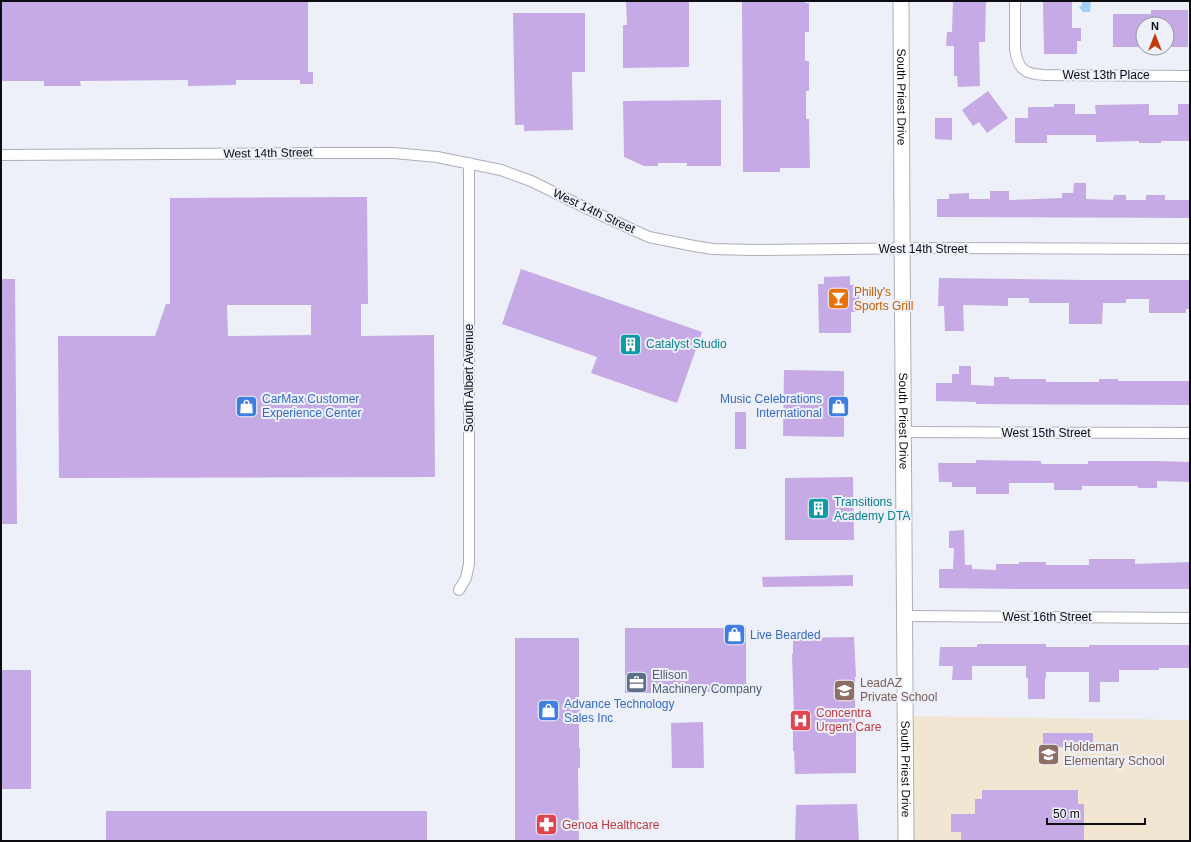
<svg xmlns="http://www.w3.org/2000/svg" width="1191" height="842" viewBox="0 0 1191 842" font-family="Arial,sans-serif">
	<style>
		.education { fill: #f1e6d1 }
		.water { fill: #a5cef6 }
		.building { fill: #c6aae6; fill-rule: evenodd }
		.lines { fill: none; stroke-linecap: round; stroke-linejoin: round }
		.street-casing { stroke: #adafb7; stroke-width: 12 }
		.secondary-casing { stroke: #adafb7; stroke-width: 17 }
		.street { stroke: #fff; stroke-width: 10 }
		.secondary { stroke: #fff; stroke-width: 15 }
		.labels { text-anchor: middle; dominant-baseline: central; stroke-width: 4; stroke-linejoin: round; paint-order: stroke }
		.street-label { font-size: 12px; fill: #0c0d10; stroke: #eef0f9 }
		.food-label { font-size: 12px; fill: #c56008; stroke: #eef0f9; text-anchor: start }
		.culture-label { font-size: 12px; fill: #0d838f; stroke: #eef0f9; text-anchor: start }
		.shop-label { font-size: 12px; fill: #366cbe; stroke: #eef0f9; text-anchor: start }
		.service-label { font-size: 12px; fill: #4e5e75; stroke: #eef0f9; text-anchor: start }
		.education-label { font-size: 12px; fill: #785e54; stroke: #eef0f9; text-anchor: start }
		.health-label { font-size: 12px; fill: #be3a42; stroke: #eef0f9; text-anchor: start }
	</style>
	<rect width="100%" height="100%" fill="#eef0f9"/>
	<path class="education" d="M905 716 1190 720V841H906Z"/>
	<path class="water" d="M1082 1H1091L1090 12H1083L1079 7 1082 5Z"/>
	<path class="building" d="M1 1H308V72H313V84H300V80H236V85L188 86V80L80 81 81 86H44V81H1Z
		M626 1H689V67L623 68V25H627Z
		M742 1H805V3H809V32H805V61H809V91H806V119H809L810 168H780V172H743Z
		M953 1H986L985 42H979L980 86 958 87 957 76H954V46H946L947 32H952Z
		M1043 1H1072V28H1081V41H1077V54H1044Z
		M1151 10H1188V47H1167V24H1143V47H1113V14H1151Z
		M513 13H585V72H572L573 130 524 131V125H515Z
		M988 91 1008 118 987 133 979 122 973 126 962 110Z
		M721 100V166H687V163H658V166H644L624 157 623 101Z
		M1054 104H1075V114H1096L1095 105 1149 104V115H1178V104H1190V141H1161V143H1139V141L1096 142V135H1047V143H1015V118H1028V107H1054Z
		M935 118H952V140L935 139Z
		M1074 183H1086V199L1113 200 1114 195H1126V200H1146V195H1165V200H1190V218L937 217V199H949V194L969 193V199H990V191H1009V200L1062 198V193H1073Z
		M367 197 368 304H361V336L434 335 435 477 59 478 58 336H155L166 304H170V198ZM227 305H311V335L228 336Z
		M521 269 702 332 677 403 591 373 597 357 502 324Z
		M850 276V285H859V312H851V333H819L818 284H824V277Z
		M939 278 1087 280H1190V309H1186V313H1149V299H1126V303H1103L1102 324H1069V303H1029V298H1008V306L963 305 964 331H945L944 306H938Z
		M1 279H15L17 524H1Z
		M959 366H971V385L994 386V377H1009V379H1046V382H1099V379H1118V381H1190V405L976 404V402L936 401V383H952V374H959Z
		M784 370 844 371V437L783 436Z
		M735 412H746V449H735Z
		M976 460 1041 461V464H1088V461H1157L1190 462V482L1157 481V488H1138V486H1082V490H1054V483H1009V494H976V487H952V482H939L938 463H976Z
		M853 477 854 540H785V478Z
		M964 530 965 565H972V569L996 570V564H1019V562H1046V565H1089V559H1135V564L1190 562V589H1019L939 588V569H953L954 548H949V531Z
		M853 575V586L763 587 762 577Z
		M625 628H746V692H660V693H625Z
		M854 637 856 677H855V729H856V773L795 774 794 751H793V729H794V713L792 654H793V638Z
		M515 638H579V699H580V722L579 723V748H580V768H578L579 841H515Z
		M977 644H1046V647H1089V645H1190V668H1159V670H1119V682H1100V702H1089V672H1046V678H1045V699H1028V678H1026V666H972V680H952L953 666H939L940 647H977Z
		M1 670H31V789H1Z
		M703 722 704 768H672L671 723Z
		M1043 733H1093V747H1043Z
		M982 790H1078V804H1084V841H961V832H951V814H975V799H982Z
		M857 804 859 841H795L796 805Z
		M106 811H427V841H106Z"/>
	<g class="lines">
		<defs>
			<path id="street" d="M1015 1V49C1018 70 1025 74 1044 75L1190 76
				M1 155 316 153H394L437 157 501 170 531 181 590 210 649 237 694 246 713 249 753 250 926 248 1190 249
				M903 432 1190 433
				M459 590 466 578 469 564V163
				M904 616 1190 618"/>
			<g id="secondary">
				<path id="s1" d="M901 1 902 231 906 841"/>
			</g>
		</defs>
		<use href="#street" class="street-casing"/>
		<use href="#secondary" class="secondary-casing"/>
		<use href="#street" class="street"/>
		<use href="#secondary" class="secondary"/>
	</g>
	<defs>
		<symbol id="bar-square" viewBox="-11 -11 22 22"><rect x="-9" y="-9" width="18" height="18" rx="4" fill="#e8710a" stroke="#eef0f9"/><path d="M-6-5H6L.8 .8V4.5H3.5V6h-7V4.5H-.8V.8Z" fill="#fff"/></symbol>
		<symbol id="building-square" viewBox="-11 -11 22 22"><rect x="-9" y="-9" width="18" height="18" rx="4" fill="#0f9aa8" stroke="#eef0f9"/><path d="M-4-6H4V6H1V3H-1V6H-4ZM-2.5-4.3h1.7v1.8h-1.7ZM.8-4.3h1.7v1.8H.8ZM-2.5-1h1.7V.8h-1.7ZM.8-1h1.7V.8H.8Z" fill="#fff"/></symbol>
		<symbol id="shop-square" viewBox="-11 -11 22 22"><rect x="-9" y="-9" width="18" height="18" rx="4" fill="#3f7fe0" stroke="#eef0f9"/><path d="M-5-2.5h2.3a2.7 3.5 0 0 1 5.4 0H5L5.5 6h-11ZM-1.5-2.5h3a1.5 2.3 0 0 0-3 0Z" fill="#fff"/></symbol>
		<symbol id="office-square" viewBox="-11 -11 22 22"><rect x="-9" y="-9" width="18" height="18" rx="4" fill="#5c6f8a" stroke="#eef0f9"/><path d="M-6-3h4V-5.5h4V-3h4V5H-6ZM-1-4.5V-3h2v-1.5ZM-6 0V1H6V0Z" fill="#fff"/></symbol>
		<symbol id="school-square" viewBox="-11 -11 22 22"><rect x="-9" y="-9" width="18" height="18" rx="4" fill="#8d6e63" stroke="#eef0f9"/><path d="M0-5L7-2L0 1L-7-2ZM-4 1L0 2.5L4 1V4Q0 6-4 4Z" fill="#fff"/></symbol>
		<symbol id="hospital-square" viewBox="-11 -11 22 22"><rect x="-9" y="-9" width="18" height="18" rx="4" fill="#e0444e" stroke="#eef0f9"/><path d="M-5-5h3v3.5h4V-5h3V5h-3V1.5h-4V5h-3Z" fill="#fff"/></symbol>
		<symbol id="pharmacy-square" viewBox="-11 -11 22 22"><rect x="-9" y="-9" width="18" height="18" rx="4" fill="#e0444e" stroke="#eef0f9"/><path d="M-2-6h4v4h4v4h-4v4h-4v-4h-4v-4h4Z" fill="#fff"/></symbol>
	</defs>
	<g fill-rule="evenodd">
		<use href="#bar-square" x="826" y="286" width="25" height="25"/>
		<use href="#building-square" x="618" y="332" width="25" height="25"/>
		<use href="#shop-square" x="234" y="394" width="25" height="25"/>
		<use href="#shop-square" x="826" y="394" width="25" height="25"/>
		<use href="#building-square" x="806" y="496" width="25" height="25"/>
		<use href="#shop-square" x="722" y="622" width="25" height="25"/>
		<use href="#office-square" x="624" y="670" width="25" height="25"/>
		<use href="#school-square" x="832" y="678" width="25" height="25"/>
		<use href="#shop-square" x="536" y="698" width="25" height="25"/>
		<use href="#hospital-square" x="788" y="708" width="25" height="25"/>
		<use href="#school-square" x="1036" y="742" width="25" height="25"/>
		<use href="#pharmacy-square" x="534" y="812" width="25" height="25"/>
	</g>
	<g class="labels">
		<g class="street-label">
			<text x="1106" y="75">West 13th Place</text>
			<text stroke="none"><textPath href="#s1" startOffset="96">South Priest Drive</textPath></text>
			<text transform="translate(268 153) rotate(-1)">West 14th Street</text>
			<text transform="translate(594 211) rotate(25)">West 14th Street</text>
			<text x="923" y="249">West 14th Street</text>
			<text transform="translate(469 378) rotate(-90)">South Albert Avenue</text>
			<text stroke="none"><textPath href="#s1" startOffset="420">South Priest Drive</textPath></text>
			<text x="1046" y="433">West 15th Street</text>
			<text x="1047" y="617">West 16th Street</text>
			<text stroke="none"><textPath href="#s1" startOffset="768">South Priest Drive</textPath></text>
		</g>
		<g class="food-label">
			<text x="854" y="292">Philly's<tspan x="854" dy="14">Sports Grill</tspan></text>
		</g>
		<g class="culture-label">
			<text x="646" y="344">Catalyst Studio</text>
			<text x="834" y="502">Transitions<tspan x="834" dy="14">Academy DTA</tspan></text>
		</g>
		<g class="shop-label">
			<text x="262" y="399">CarMax Customer<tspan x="262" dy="14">Experience Center</tspan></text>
			<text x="822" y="399" text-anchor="end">Music Celebrations<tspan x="822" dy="14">International</tspan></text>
			<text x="750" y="635">Live Bearded</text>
			<text x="564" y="704">Advance Technology<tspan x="564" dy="14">Sales Inc</tspan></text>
		</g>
		<g class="service-label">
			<text x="652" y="675">Ellison<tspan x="652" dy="14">Machinery Company</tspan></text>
		</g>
		<g class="education-label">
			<text x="860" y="683">LeadAZ<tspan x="860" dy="14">Private School</tspan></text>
			<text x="1064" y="747">Holdeman<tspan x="1064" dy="14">Elementary School</tspan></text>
		</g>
		<g class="health-label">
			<text x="816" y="713">Concentra<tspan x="816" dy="14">Urgent Care</tspan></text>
			<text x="562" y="825">Genoa Healthcare</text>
		</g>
	</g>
	<rect width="1191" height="842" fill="none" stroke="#0c0d10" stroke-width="4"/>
	<g transform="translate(1155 36)"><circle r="19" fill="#eef0f9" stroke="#94959c"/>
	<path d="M0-3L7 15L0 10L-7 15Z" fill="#c23a07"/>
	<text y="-6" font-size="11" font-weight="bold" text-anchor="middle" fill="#0c0d10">N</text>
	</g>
	<path d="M1047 818v6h98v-6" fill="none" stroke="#0c0d10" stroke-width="2"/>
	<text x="1053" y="818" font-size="12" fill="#0c0d10" stroke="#eef0f9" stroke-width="3" paint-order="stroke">50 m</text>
</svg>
